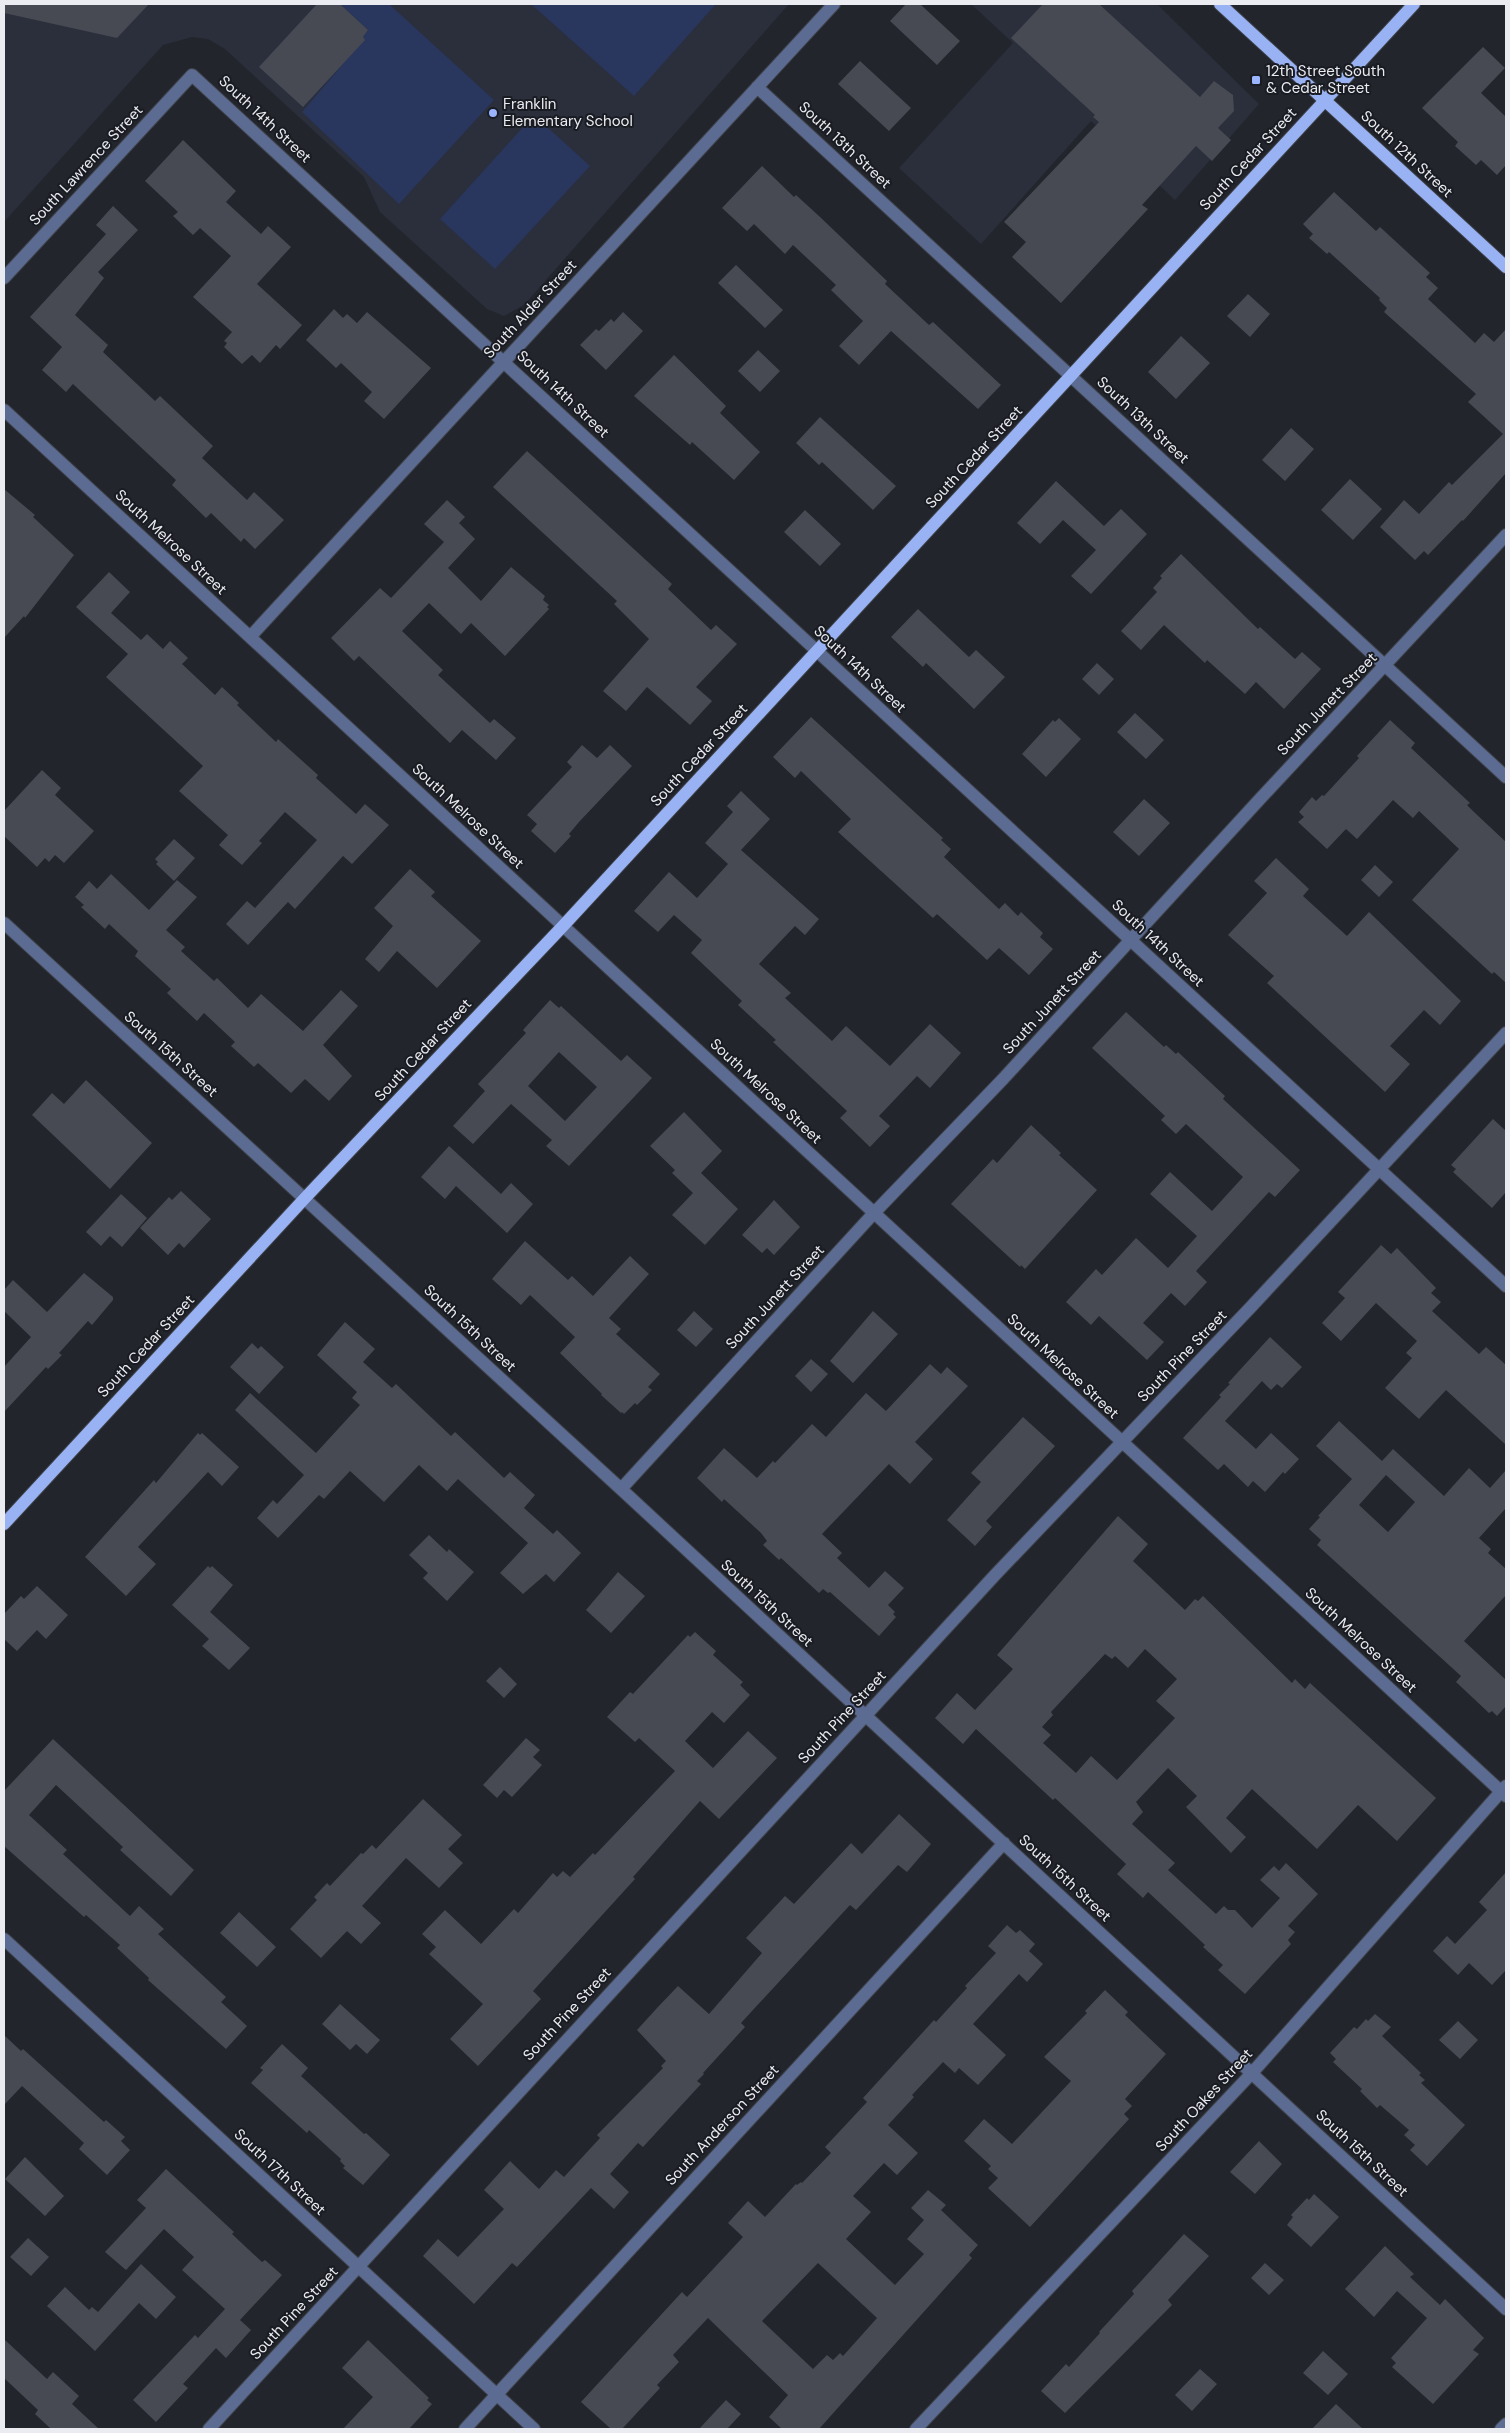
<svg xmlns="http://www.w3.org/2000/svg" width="1510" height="2433" viewBox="0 0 1510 2433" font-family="'DM Sans',sans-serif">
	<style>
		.built { fill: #2a2f3b }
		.green { fill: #29365e }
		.building { fill: #474a52; fill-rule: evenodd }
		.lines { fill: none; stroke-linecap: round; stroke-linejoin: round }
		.minor-casing { stroke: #3e4148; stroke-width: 14 }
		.major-casing { stroke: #3e4148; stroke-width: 14 }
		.minor { stroke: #5c6b92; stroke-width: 12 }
		.major { stroke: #99b2f3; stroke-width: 12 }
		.poi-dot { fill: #9ab5fd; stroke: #191c22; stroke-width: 2 }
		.labels { text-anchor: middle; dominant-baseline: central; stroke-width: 4; stroke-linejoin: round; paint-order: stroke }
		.poi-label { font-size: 15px; fill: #ebecf1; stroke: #191c22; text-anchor: start }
		.street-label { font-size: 15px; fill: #ebecf1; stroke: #191c22 }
	</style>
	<rect width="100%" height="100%" fill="#22252c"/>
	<path class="built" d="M4 4H789L524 305 504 316 487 309 380 212 364 177 225 49 208 39 192 37 163 45 4 222Z
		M971 4H1157L1259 104 1175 200 1091 121 981 244 899 168 1013 43Z"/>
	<path class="green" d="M317 4H327L363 37 368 30 340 4H389L494 100 399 204 302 112 344 63 303 107 259 67Z
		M531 4H716L634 96Z
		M534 115 590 166 495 269 440 219Z"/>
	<path class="building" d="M4 4H149L117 38 4 13Z
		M317 4H340L368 30 363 37 365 40 303 107 259 67Z
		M906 4H920L960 41 937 65 890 21Z
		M1043 4H1099L1200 97 1214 81 1233 95 1234 111 1218 128 1231 140 1212 161 1196 146 1142 205 1148 209 1061 303 1012 257 1026 242 1004 222 1099 122 1093 117 1095 115 1011 38Z
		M1483 47 1505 68 1481 93 1506 117V165L1497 175 1481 160 1476 165 1455 146 1458 142 1422 108Z
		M860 61 911 108 889 131 838 84Z
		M183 140 236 191 226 202 261 234 268 226 291 247 257 284 302 325 280 349 276 345 260 363 252 355 242 364 224 347 227 343 224 341 232 332 193 297 231 256 200 228 193 235 173 216 178 212 145 181Z
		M762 166 794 197 796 195 819 216 887 281 885 284 929 325 933 322 1001 385 978 409 891 331 859 365 839 346 863 321 831 290 836 285 793 245 785 254 754 224 747 231 722 208Z
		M1334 192 1376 231 1380 227 1430 273 1426 277 1438 288 1428 299 1475 343 1484 333 1494 342 1506 329V473L1463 521 1462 520 1428 555 1424 551 1415 560 1380 527 1404 500 1419 514 1449 482 1452 485 1503 434 1468 402 1476 394 1384 312 1387 308 1379 300 1380 298 1329 252 1327 254 1309 238 1313 234 1303 224Z
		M113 206 138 230 98 272 104 278 75 315 108 345 103 352 155 401 160 396 213 446 202 458 247 500 254 492 284 520 255 549 244 538 241 542 211 513 206 518 172 485 176 480 73 384 66 392 42 370 62 347 30 317 106 234 96 225Z
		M736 265 783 310 765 328 718 283Z
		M1248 294 1270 314 1250 337 1227 316Z
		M334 309 343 318 347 314 357 323 367 312 431 368 384 419 364 401 372 392 341 363 336 368 306 340Z
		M623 312 643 331 606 370 580 345 596 329 599 331 611 319 614 322Z
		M1181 336 1210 363 1176 399 1148 372Z
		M758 350 780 371 760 392 738 371Z
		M674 355 726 406 720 413 760 452 734 480 692 442 690 445 634 396Z
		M820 417 896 486 873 510 822 462 819 465 796 443Z
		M1291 428 1314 449 1285 481 1262 460Z
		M527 451 672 584 668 589 711 630 716 625 737 644 696 687 712 701 690 725 647 687 626 711 603 691 649 639 614 604 617 601 493 487Z
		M1350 479 1382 509 1353 540 1321 510Z
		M1056 481 1104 526 1121 509 1147 534 1091 594 1071 576 1096 550 1063 520 1040 544 1017 523Z
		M4 489 35 515 33 517 74 555 25 618 24 616 4 638Z
		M447 500 465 517 459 523 475 539 448 568 481 601 511 567 545 596 543 600 549 605 547 607 549 609 505 656 471 623 461 634 429 603 402 631 443 670 438 675 490 723 494 719 516 738 496 760 462 730 450 743 359 656 354 661 331 638 380 588 391 598 444 542 424 524Z
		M805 510 841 544 820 566 784 532Z
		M1181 554 1258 629 1260 627 1295 659 1302 652 1321 669 1284 709 1256 682 1245 694 1207 660 1205 663 1164 625 1141 650 1121 631 1157 592 1153 588 1162 578 1160 576Z
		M109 572 130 592 111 613 141 640 147 634 163 649 170 641 188 658 182 664 215 695 222 687 239 703 237 705 276 742 278 739 318 775 316 778 356 814 365 804 389 825 352 864 343 856 295 909 288 902 248 945 226 924 247 901 255 908 317 840 285 812 259 841 262 843 242 865 219 845 228 835 179 791 203 766 106 677 128 654 76 607Z
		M918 609 969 657 976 650 1005 677 974 709 926 663 923 667 891 637Z
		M1097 663 1114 679 1099 695 1082 679Z
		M1135 713 1164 740 1146 759 1117 732Z
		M811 717 943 838 941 840 951 849 944 857 999 909 1005 903 1018 916 1021 912 1043 933 1040 937 1053 949 1029 975 999 948 987 960 937 914 933 918 838 832 851 819 801 771 795 778 773 757Z
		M1059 718 1081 739 1046 777 1022 754 1053 720 1055 722Z
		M1390 720 1415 743 1411 748 1470 803 1467 805 1474 812 1506 842V983L1494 972 1492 974 1412 900 1459 849 1419 811 1413 818 1393 800 1357 839 1346 829 1327 849 1298 822 1304 817 1299 812 1312 797 1316 801 1322 795 1324 796 1359 758 1357 756Z
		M582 745 597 758 610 745 632 766 579 822 569 834 571 836 555 853 531 831 537 824 527 815 572 767 567 762Z
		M42 770 61 788 55 795 94 831 64 863 55 855 49 862 45 858 37 867 4 836V811Z
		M741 791 770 819 741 850 819 919 805 935 795 926 759 964 791 993 785 998 832 1041 846 1026 890 1066 930 1024 961 1053 930 1088 917 1076 879 1116 890 1126 870 1147 840 1118 847 1111 773 1042 776 1040 738 1005 742 1001 691 953 702 940 674 915 658 932 634 911 669 872 697 898 728 864 705 843 733 812 727 806Z
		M1144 799 1170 823 1139 856 1113 832Z
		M174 839 195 858 174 881 156 864 158 862 155 859Z
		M1276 858 1309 889 1303 896 1347 936 1369 912 1461 1001 1440 1025 1424 1010 1390 1046 1410 1064 1385 1092 1267 983 1274 976 1228 935 1267 893 1254 881Z
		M1375 865 1393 882 1379 897 1361 880Z
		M410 869 435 892 431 896 481 941 437 988 397 951 379 972 365 959 393 926 374 908Z
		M111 874 149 910 177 880 197 897 166 930 185 947 181 951 214 981 217 978 248 1008 261 994 303 1031 341 990 358 1006 323 1045 352 1076 329 1101 305 1079 291 1093 258 1063 254 1067 231 1046 235 1042 204 1013 197 1021 167 993 171 989 135 956 138 951 109 924 105 929 81 907 84 905 75 897 89 881 97 889Z
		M550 1000 559 1008 561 1006 621 1061 627 1055 652 1078 569 1166 546 1146 552 1140 511 1104 473 1144 453 1126 485 1091 478 1084 526 1033 523 1030ZM559 1052 597 1087 565 1121 528 1086Z
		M1126 1012 1164 1047 1166 1045 1176 1054 1178 1052 1225 1096 1223 1099 1300 1170 1275 1197 1269 1192 1196 1271 1207 1282 1185 1306 1171 1293 1143 1323 1164 1342 1147 1360 1099 1316 1091 1325 1066 1302 1096 1269 1102 1275 1136 1238 1168 1268 1197 1236 1150 1194 1170 1172 1212 1211 1243 1177 1186 1124 1176 1134 1161 1120 1165 1116 1092 1048Z
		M86 1080 152 1143 110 1189 32 1115 52 1093 64 1104Z
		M684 1112 722 1151 701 1173 738 1209 705 1245 672 1215 693 1193 672 1173 675 1170 650 1146Z
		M1493 1119 1506 1131V1192L1492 1208 1453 1172 1456 1169 1451 1165Z
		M1031 1125 1061 1153 1059 1155 1097 1190 1025 1269 1021 1265 1020 1267 951 1204 993 1159 997 1163Z
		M449 1146 501 1194 511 1183 533 1204 507 1233 456 1186 445 1199 421 1177Z
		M181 1191 211 1219 184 1248 179 1243 168 1255 140 1228 169 1197 172 1200Z
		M121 1194 147 1218 122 1247 110 1236 101 1246 86 1232Z
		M774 1200 800 1227 774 1255 767 1248 762 1253 742 1235Z
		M525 1241 568 1280 572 1276 593 1296 630 1256 649 1274 609 1318 621 1329 616 1334 660 1374 648 1387 652 1390 637 1405 635 1403 624 1414 622 1412 621 1413 601 1395 602 1394 560 1353 575 1337 530 1295 521 1305 492 1279Z
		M1381 1245 1391 1254 1397 1248 1436 1288 1431 1293 1441 1302 1432 1311 1479 1354 1486 1347 1506 1365V1445L1446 1390 1419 1419 1385 1388 1412 1358 1406 1353 1417 1341 1376 1303 1341 1341 1322 1323 1345 1298 1338 1292Z
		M84 1273 113 1297V1300L92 1325 88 1321 59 1353 62 1355 48 1369 46 1367 4 1412V1367L31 1337 4 1311V1290L13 1280 47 1312Z
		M694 1311 713 1329 696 1347 677 1330Z
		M873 1311 898 1334 853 1383 830 1361Z
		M345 1322 375 1349 363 1362 392 1388 396 1384 451 1436 455 1432 504 1478 510 1472 535 1495 524 1508 553 1534 557 1530 581 1553 554 1582 546 1574 523 1594 500 1573 528 1543 458 1479 447 1491 419 1465 384 1502 350 1471 324 1499 319 1495 278 1538 257 1518 273 1500 277 1504 304 1475 235 1410 250 1393 316 1453 360 1405 352 1398 357 1392 317 1355Z
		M1270 1337 1302 1367 1282 1388 1277 1384 1271 1390 1262 1381 1225 1421 1256 1449 1271 1433 1299 1459 1285 1474 1283 1472 1265 1492 1253 1481 1248 1487 1224 1464 1218 1470 1183 1438 1221 1397 1219 1395 1230 1384 1228 1383Z
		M252 1343 258 1349 261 1346 284 1367 259 1394 230 1367Z
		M811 1359 828 1374 811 1392 795 1376Z
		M930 1364 941 1374 947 1367 968 1386 915 1442 933 1459 910 1484 889 1464 822 1534 842 1553 837 1558 869 1588 885 1571 904 1588 888 1605 895 1612 893 1614 896 1617 879 1636 830 1592 828 1593 823 1589 819 1593 781 1558 779 1560 763 1545 767 1541 761 1533 724 1499 722 1502 697 1478 724 1448 757 1478 773 1461 775 1463 812 1424 826 1437 866 1393 886 1411Z
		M1023 1417 1055 1446 986 1521 992 1527 975 1546 947 1520 981 1482 971 1473Z
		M1339 1421 1382 1461 1393 1449 1444 1496 1469 1468 1490 1488 1506 1470V1508L1479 1538 1491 1549 1488 1553 1506 1569V1595L1464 1641 1506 1680V1706L1497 1716 1492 1711 1489 1713 1456 1682 1461 1676 1317 1545 1321 1540 1309 1529 1320 1517 1318 1516 1352 1479 1316 1446ZM1386 1475 1415 1502 1388 1532 1359 1505Z
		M198 1433 200 1435 202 1433 239 1467 222 1486 208 1472 138 1547 156 1564 126 1596 85 1557 154 1480 156 1483Z
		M1118 1516 1148 1544 1133 1561 1185 1610 1195 1599 1198 1601 1203 1596 1292 1683 1295 1679 1305 1689 1310 1683 1436 1798 1397 1841 1358 1805 1317 1849 1252 1789 1226 1818 1246 1837 1231 1853 1186 1807 1197 1796 1168 1768 1136 1802 1143 1812 1132 1824 1175 1863 1168 1870 1216 1914 1224 1906 1228 1910H1235L1252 1928 1280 1898 1260 1880 1274 1866 1279 1871 1286 1863 1318 1894 1288 1926 1295 1932 1288 1940 1291 1944 1245 1994 1218 1970 1223 1965 1203 1947 1205 1945 1148 1892 1143 1898 1117 1874 1126 1864 1055 1798 1053 1800 976 1729 963 1744 935 1718 957 1693 975 1710 1013 1669 997 1655ZM1145 1649 1177 1679 1156 1701 1175 1718 1117 1780 1091 1756 1076 1773 1043 1743 1051 1735 1042 1727 1053 1715 1051 1712 1105 1654 1112 1659 1115 1656 1128 1668Z
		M429 1535 447 1552 449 1549 474 1572 447 1601 423 1578 428 1573 409 1555Z
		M208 1566 210 1568 212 1566 233 1585 210 1612 250 1648 229 1670 202 1646 209 1639 172 1605Z
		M618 1572 645 1596 611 1633 586 1610Z
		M37 1586 68 1615 46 1639 37 1630 17 1651 4 1639V1614L21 1596 24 1599Z
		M695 1632 716 1651 713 1655 743 1682 740 1685 750 1695 724 1723 712 1712 685 1741 713 1768 748 1731 777 1758 719 1819 700 1801 633 1877 635 1879 533 1991 541 1999 478 2066 450 2039 483 2004 429 1954 436 1947 422 1934 445 1910 481 1944 514 1909 518 1913 553 1873 557 1877 563 1871 570 1877 593 1853 595 1855 675 1771 639 1738 635 1742 607 1717 630 1692 633 1694 688 1635 690 1637Z
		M500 1667 517 1684 504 1698 486 1681Z
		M526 1738 540 1750 533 1757 542 1765 512 1797 504 1790 497 1798 483 1785Z
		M53 1739 194 1870 171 1896 120 1850 123 1847 56 1785 29 1815 67 1850 63 1854 130 1916 139 1906 164 1929 158 1934 226 1997 221 2002 247 2026 226 2049 148 1980 149 1978 117 1948 120 1945 86 1915 84 1917 4 1846V1791Z
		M423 1799 462 1835 448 1849 463 1863 439 1888 406 1858 362 1906 381 1923 361 1944 347 1931 321 1958 290 1929 317 1900 314 1897 327 1883 330 1886 361 1853 363 1854 372 1845 376 1849Z
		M899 1814 931 1844 907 1872 898 1865 856 1910 850 1905 741 2023 745 2027 703 2073 704 2074 697 2081 701 2084 643 2147 638 2143 610 2174 629 2192 614 2209 591 2188 517 2267 512 2263 474 2304 423 2256 438 2239 458 2257 504 2209 484 2190 510 2161 539 2189 556 2170 564 2177 600 2138 597 2135 663 2068 661 2066 666 2061 637 2030 657 2008 678 1986 709 2014 762 1953 746 1938 785 1896 794 1904 851 1843 862 1854Z
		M1506 1872V1970L1492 1985 1469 1963 1458 1975 1433 1951 1447 1936 1455 1944 1487 1910 1479 1902Z
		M239 1912 276 1947 257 1967 220 1933Z
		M1007 1925 1016 1933 1020 1930 1035 1944 1029 1951 1043 1964 1027 1982 1019 1974 973 2024 1006 2055 978 2085 959 2068 955 2073 943 2062 912 2095 914 2097 888 2125 918 2153 897 2175 884 2163 853 2196 871 2212 846 2239 895 2285 924 2254 907 2239 924 2220 911 2208 928 2190 946 2205 941 2210 978 2245 969 2255 972 2258 819 2429H782L769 2417 788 2395 708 2318 673 2355 679 2362 657 2385 660 2388 622 2429H611L581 2402 682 2292 687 2297 743 2237 728 2223 748 2201 765 2217 796 2184 797 2185 801 2182 802 2183 831 2153 825 2147 867 2102 863 2098 934 2020 936 2022 967 1988 965 1986 996 1953 988 1946ZM818 2263 877 2318 843 2356 840 2353 833 2360 827 2355 813 2369 762 2321Z
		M1105 1990 1128 2012 1125 2015 1166 2054 1125 2099 1132 2106 1124 2114 1129 2119 1030 2227 988 2188 998 2178 988 2169 991 2166 964 2141 984 2119 1012 2144 1071 2081 1044 2057 1087 2013 1085 2011Z
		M340 2004 380 2040 367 2054 356 2044 350 2050 322 2024Z
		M1375 2014 1391 2027 1382 2036 1421 2073 1419 2075 1425 2080 1421 2083 1465 2125 1427 2166 1410 2150 1415 2145 1404 2135 1409 2130 1380 2105 1377 2108 1360 2091 1362 2089 1333 2062 1336 2059 1330 2053 1354 2027 1357 2029 1366 2019 1368 2021Z
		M1458 2021 1478 2040 1460 2059 1439 2040Z
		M4 2035 21 2051 23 2049 104 2122 106 2120 125 2137 121 2141 130 2150 107 2175 79 2149 84 2143 22 2086 4 2105Z
		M282 2044 308 2068 301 2076 364 2134 366 2133 390 2155 363 2185 343 2168 345 2166 340 2161 341 2159 309 2130 307 2133 251 2083 263 2070 260 2068Z
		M1259 2141 1282 2164 1255 2194 1230 2172Z
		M25 2157 64 2196 45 2216 5 2179Z
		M166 2169 234 2232 232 2234 262 2262 265 2260 282 2275 240 2320 251 2330 226 2358 216 2348 183 2384 188 2388 156 2422 133 2400 195 2335 198 2338 225 2309 182 2270 194 2257 164 2229 126 2270 105 2252 146 2208 137 2200Z
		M1314 2194 1339 2217 1311 2247 1287 2225 1293 2217 1291 2215 1307 2198 1309 2200Z
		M1184 2234 1209 2256 1168 2300 1172 2305 1065 2413 1041 2391 1066 2364 1069 2367 1100 2333 1099 2332 1134 2294 1132 2291Z
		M28 2238 49 2257 31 2276 10 2257Z
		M1385 2246 1414 2274 1410 2277 1440 2305 1445 2299 1484 2338 1473 2350 1479 2354 1433 2404 1392 2367 1396 2363 1391 2358 1427 2318 1397 2291 1374 2317 1345 2289Z
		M1265 2263 1284 2280 1269 2295 1251 2278Z
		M141 2264 176 2297 156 2319 139 2303 95 2351 47 2306 65 2287 89 2310 92 2307 98 2312Z
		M4 2339 47 2379 53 2372 79 2396 72 2404 99 2429H51L35 2414 38 2410 4 2378Z
		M368 2340 429 2398 427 2400 432 2404 409 2429H343L373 2397 342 2368Z
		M1323 2351 1348 2374 1328 2395 1303 2373Z
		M1200 2369 1217 2384 1192 2411 1175 2395Z
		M726 2400 741 2414 727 2429H699Z
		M1336 2404 1363 2429H1312Z"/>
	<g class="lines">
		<defs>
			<path id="minor" d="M757 87 1506 777
				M4 278 192 75 1506 1286
				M4 410 1506 1796
				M250 637 834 4
				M4 923 621 1489 1506 2309
				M621 1489 874 1213 1003 1079 1259 800 1506 535
				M4 1939 534 2429
				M209 2429 995 1575 1250 1308 1506 1033
				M465 2429 1004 1843
				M916 2429 1252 2073 1506 1786
				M1501 2429 1506 2424"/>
			<path id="major" d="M1220 4 1506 267
				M4 1524 305 1198 563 926 1414 4"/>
		</defs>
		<use href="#minor" class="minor-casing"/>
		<use href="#major" class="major-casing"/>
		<use href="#minor" class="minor"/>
		<use href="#major" class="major"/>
	</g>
	<g class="poi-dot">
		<rect x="1251" y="75" width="10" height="10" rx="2.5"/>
		<circle cx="493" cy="113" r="5"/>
	</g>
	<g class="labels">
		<g class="poi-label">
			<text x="1266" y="71">12th Street South<tspan x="1266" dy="17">&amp; Cedar Street</tspan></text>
			<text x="503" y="104">Franklin<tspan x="503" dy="17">Elementary School</tspan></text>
		</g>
		<g class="street-label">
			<text transform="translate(265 119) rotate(43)">South 14th Street</text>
			<text transform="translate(845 145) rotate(43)">South 13th Street</text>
			<text transform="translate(1407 154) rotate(43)">South 12th Street</text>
			<text transform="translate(1248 159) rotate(-47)">South Cedar Street</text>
			<text transform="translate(86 165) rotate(-47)">South Lawrence Street</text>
			<text transform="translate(530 309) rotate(-47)">South Alder Street</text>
			<text transform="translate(563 394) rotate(43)">South 14th Street</text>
			<text transform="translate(1143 420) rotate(43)">South 13th Street</text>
			<text transform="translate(974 457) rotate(-47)">South Cedar Street</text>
			<text transform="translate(171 542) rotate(43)">South Melrose Street</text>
			<text transform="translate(860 669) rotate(43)">South 14th Street</text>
			<text transform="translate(1327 704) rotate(-46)">South Junett Street</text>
			<text transform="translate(699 755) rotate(-47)">South Cedar Street</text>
			<text transform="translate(468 816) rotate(43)">South Melrose Street</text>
			<text transform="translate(1158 943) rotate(43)">South 14th Street</text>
			<text transform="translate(1052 1002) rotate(-47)">South Junett Street</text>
			<text transform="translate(423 1050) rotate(-47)">South Cedar Street</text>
			<text transform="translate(171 1054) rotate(42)">South 15th Street</text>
			<text transform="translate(766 1091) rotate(43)">South Melrose Street</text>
			<text transform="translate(775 1297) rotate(-47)">South Junett Street</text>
			<text transform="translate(470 1328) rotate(43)">South 15th Street</text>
			<text transform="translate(146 1346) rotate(-47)">South Cedar Street</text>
			<text transform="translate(1182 1356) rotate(-46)">South Pine Street</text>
			<text transform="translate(1063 1366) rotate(43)">South Melrose Street</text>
			<text transform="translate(767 1603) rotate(43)">South 15th Street</text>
			<text transform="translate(1361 1640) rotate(43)">South Melrose Street</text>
			<text transform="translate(842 1717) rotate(-47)">South Pine Street</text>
			<text transform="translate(1065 1878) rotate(43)">South 15th Street</text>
			<text transform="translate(567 2014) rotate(-47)">South Pine Street</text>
			<text transform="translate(1204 2100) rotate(-47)">South Oakes Street</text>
			<text transform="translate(722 2125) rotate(-47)">South Anderson Street</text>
			<text transform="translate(1362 2153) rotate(43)">South 15th Street</text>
			<text transform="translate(280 2172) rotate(43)">South 17th Street</text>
			<text transform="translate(294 2313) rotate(-47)">South Pine Street</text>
		</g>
	</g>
	<rect width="1510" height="2433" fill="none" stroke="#ebecf1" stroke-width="10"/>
</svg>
